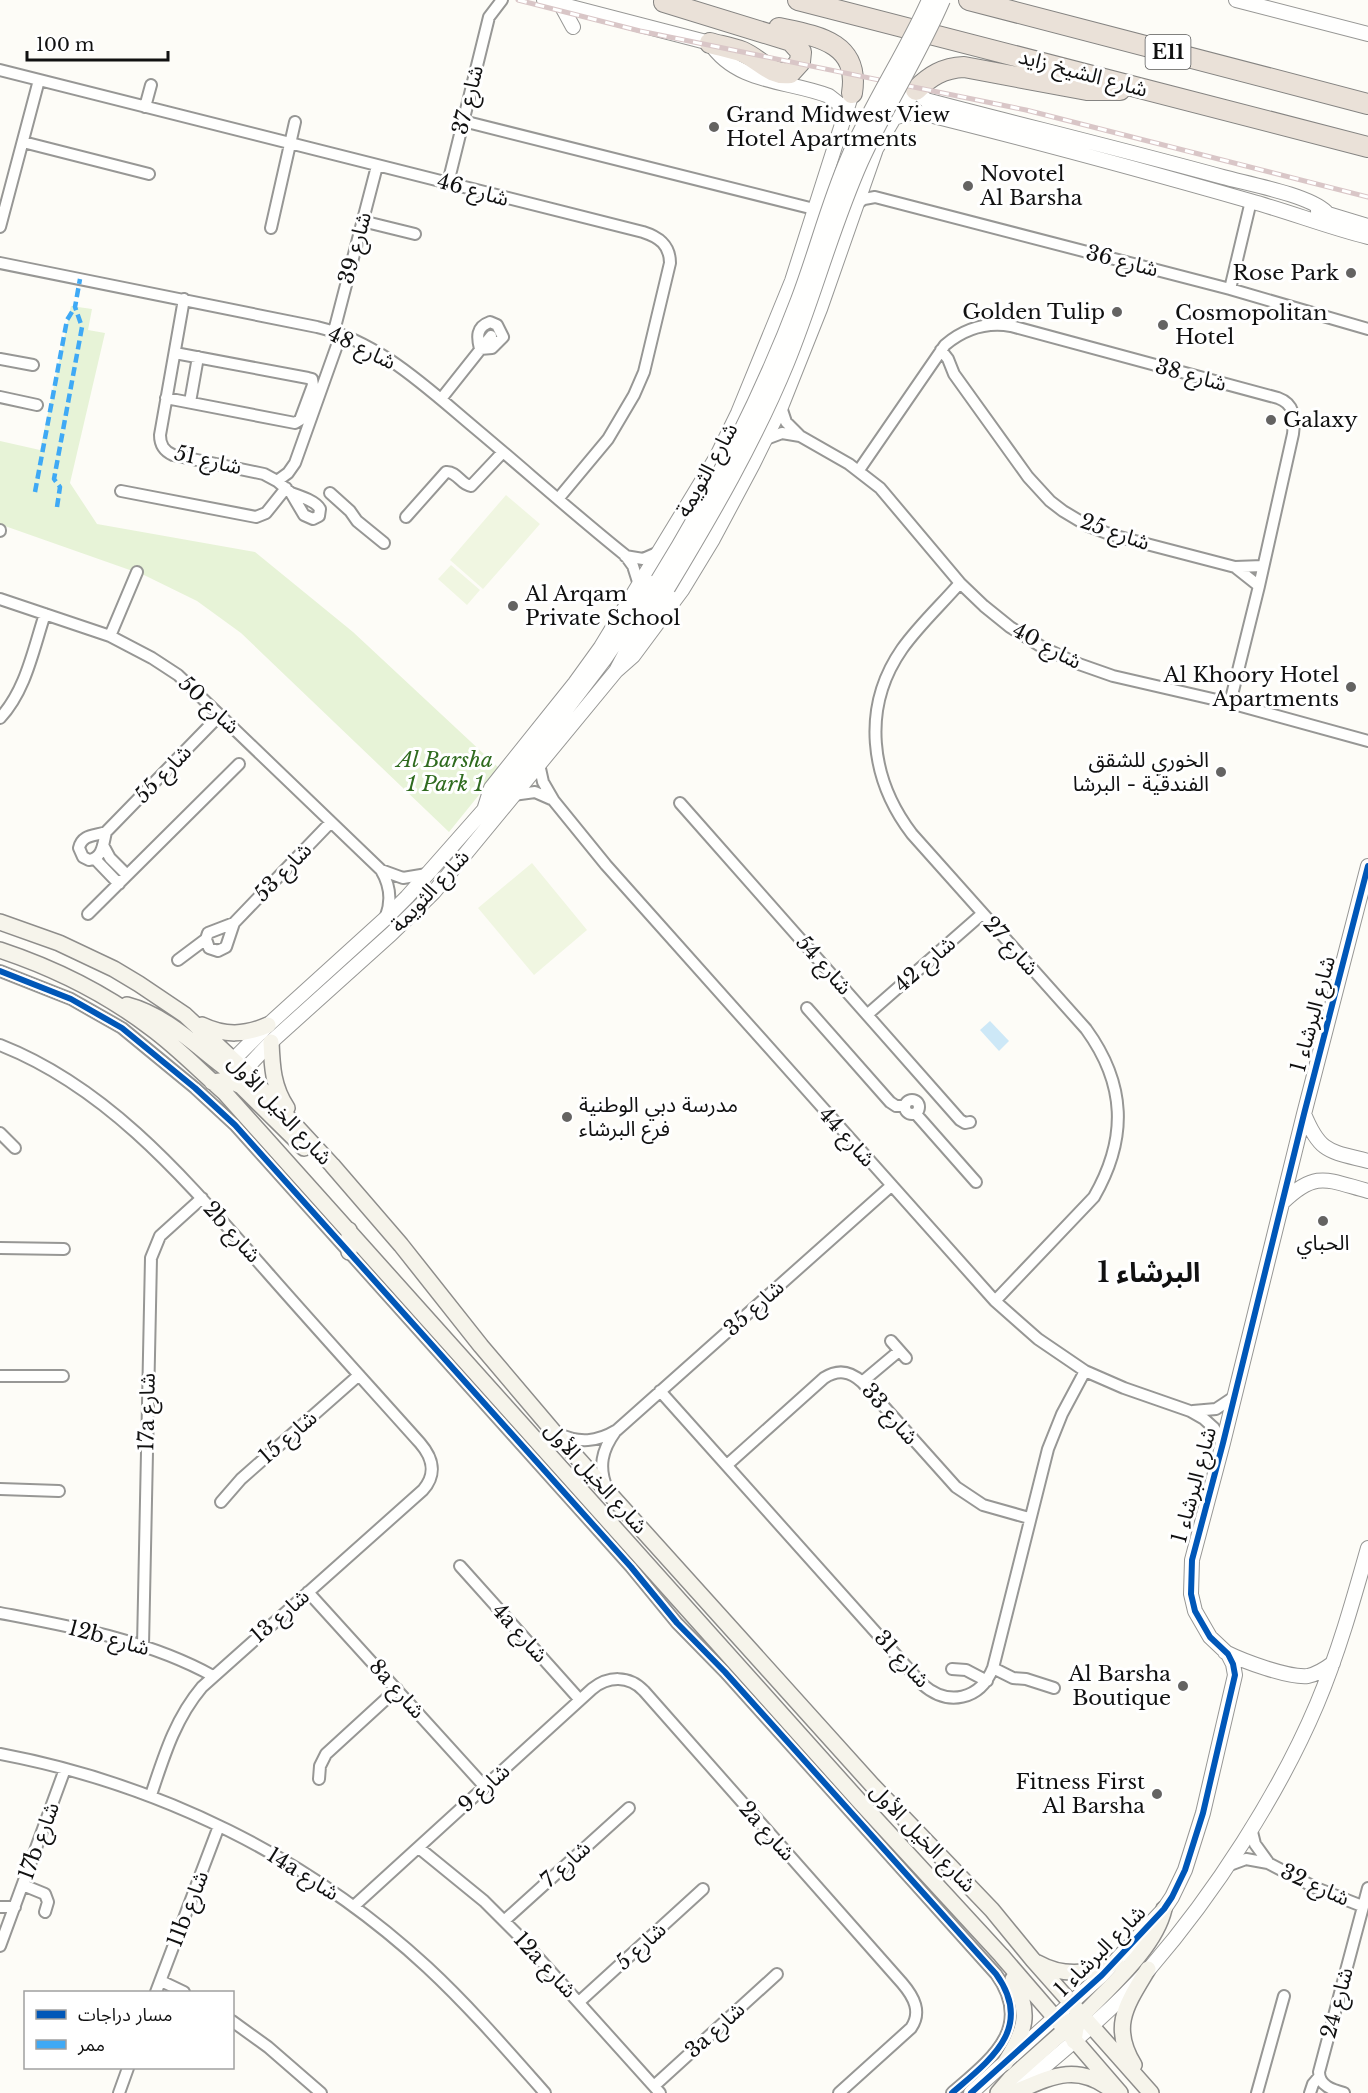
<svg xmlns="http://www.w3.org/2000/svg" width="1368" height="2093" viewBox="0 0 1368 2093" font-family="'Libre Baskerville','Noto Sans Arabic',serif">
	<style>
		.green { fill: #e7f3d7 }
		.pitch { fill: #f0f6e1 }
		.water { fill: #cde8f7 }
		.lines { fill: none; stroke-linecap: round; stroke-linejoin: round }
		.minor-casing { stroke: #979795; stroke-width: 14 }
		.tertiary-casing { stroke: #979795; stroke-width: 16 }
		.secondary-casing { stroke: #8e8d8b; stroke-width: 18 }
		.motorway-casing { stroke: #858482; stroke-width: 22 }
		.minor { stroke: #fffffe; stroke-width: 10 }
		.tertiary { stroke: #fffffe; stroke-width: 14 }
		.secondary { stroke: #f6f4eb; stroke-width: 15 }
		.motorway { stroke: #eae1d8; stroke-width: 20 }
		.rail-casing { stroke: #d9c6c7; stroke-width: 5 }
		.rail { stroke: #fff; stroke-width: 3; stroke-dasharray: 9; stroke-linecap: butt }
		.tertiary-bridge-casing { stroke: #979795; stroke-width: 16; stroke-linecap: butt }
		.tertiary-bridge { stroke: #fffffe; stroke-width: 14 }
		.quiet { stroke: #3fa9f5; stroke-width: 4.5; stroke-dasharray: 9 4.5; stroke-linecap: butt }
		.cycleway-casing { stroke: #fff; stroke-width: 10 }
		.cycleway { stroke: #0057b8; stroke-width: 6 }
		.poi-dot { fill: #646362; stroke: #fff; stroke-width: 2 }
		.labels { text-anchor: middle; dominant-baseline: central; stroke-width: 6; stroke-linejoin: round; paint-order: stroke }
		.shield { fill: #fff; stroke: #585858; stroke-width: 1.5 }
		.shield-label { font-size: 20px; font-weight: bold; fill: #111 }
		.street-label { font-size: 21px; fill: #111; stroke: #fff }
		.poi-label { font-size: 21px; fill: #111; stroke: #fff; text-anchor: start }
		.park-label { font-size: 21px; font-style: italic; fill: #2f6b1f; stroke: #fff }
		.district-label { font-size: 27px; font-weight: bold; fill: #111; stroke: #fff }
	</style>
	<rect width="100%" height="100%" fill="#fdfcf7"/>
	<path class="green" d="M71 306 92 309 88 330 105 333 70 483 97 524 255 552 353 632 500 769 449 832 241 633 197 601 144 575 2 525 0 529V441L40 450Z"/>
	<path class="pitch" d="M506 495 540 524 483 589 450 560Z
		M451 565 480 590 467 605 438 579Z
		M532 863 587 930 534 975 478 908Z"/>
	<path class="water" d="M990 1021 1009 1041 999 1051 980 1030Z"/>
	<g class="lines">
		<defs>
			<path id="minor" d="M0 70 643 232C659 237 670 245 670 263L644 372 634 395 608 439 558 499
				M145 107 151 85
				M463 121 814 209
				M23 142 149 174
				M448 183 489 17 502 0
				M856 204 864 199 875 197 1230 289 1368 329
				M362 221 415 234
				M0 227 39 80
				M271 228 295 122
				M0 263 317 327C380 342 427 388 476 429 526 471 574 514 625 555L633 566 639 585
				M1230 289 1251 201
				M184 299 160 435C160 445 164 451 173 455L264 474 277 481 291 493
				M490 322 497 325 503 337 492 348 480 349C477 337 476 327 490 322Z
				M334 331 377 166
				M941 350 948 359 954 374 1028 477 1050 501 1063 511 1088 526 1112 535 1235 567 1259 586
				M0 359 33 365
				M0 397 37 405
				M166 398 295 423 300 420 313 385 312 379 308 378 175 353
				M441 399 491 336
				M190 402 198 357
				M781 407 786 422 800 436 849 464 880 488 960 583 984 606 1010 627 1042 647 1076 663 1113 676 1230 703 1368 741
				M766 439 782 433 800 436
				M859 470 945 345C964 329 987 322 1011 326L1278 398C1295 404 1295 418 1293 434L1259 586 1230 703
				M277 481 288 473 295 463 341 334
				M121 491 256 517 266 513 286 488
				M291 493C300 496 316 501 320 509L319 516 313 519 304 515Z
				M330 493 350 511 357 521 384 543
				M406 517 446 472C457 471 461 485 471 486L503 452
				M0 531V530
				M625 556 643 559 659 552
				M1235 567 1263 566
				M960 583C941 605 919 625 902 649 861 708 870 779 912 834L1086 1029C1126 1084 1128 1138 1094 1197L995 1301
				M0 599 110 636 152 658 178 675 381 870C390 885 392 900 386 916
				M110 636 137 572
				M0 718C26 690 33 650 45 614
				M539 764 543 782 554 801 606 865 995 1301 1038 1339 1085 1371 1124 1388 1190 1411 1204 1419 1214 1428 1223 1443
				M513 795 535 792 551 799
				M680 803 960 1120 965 1123 970 1122
				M106 832 220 715
				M106 832C103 844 103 858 89 860L83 857 79 848C82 834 95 836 106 832Z
				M103 845 110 858 127 875
				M95 859 119 884
				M381 870 403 878 427 874
				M88 914 239 764
				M234 923 331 822
				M234 923 226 947 218 951 209 948 206 939 208 933Z
				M178 960 206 939
				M0 971 71 999 122 1028 195 1088 235 1125 631 1567 677 1623 725 1672 996 1974C1035 2028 990 2060 952 2093
				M807 1008 890 1102 896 1106H905
				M868 1014 982 914
				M0 1045C112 1089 190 1185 268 1273 318 1330 369 1386 420 1443 433 1458 437 1474 423 1490L202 1687C175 1719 164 1756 151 1795
				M905 1107a7 7 0 1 1 14 0a7 7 0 1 1-14 0Z
				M916 1114 976 1182
				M0 1133 15 1148
				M0 1248 64 1249
				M891 1341 906 1358
				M0 1376H63
				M862 1382 899 1351
				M660 1391 922 1684C948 1707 980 1700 993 1668L1048 1449 1062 1414 1085 1371
				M1193 1411 1216 1409 1234 1397
				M557 1433C579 1444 597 1442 617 1430L891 1186
				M727 1465 824 1378C838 1369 850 1371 862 1382L956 1487 983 1505 1029 1518
				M607 1488C598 1467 602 1450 615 1432
				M0 1489 59 1491
				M221 1502 241 1479 359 1375
				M460 1566 580 1700
				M308 1592 485 1787
				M0 1613C73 1627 148 1640 213 1676
				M143 1646 151 1258 160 1236 202 1198
				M993 1668 1013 1678 1026 1679 1054 1688
				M952 1669 966 1670 987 1681
				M0 1754C159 1784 308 1857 427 1967 469 2006 507 2050 545 2093
				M319 1779 320 1766 326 1754 397 1689
				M1251 1828 1255 1844 1268 1862
				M419 1848 484 1901 517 1934 660 2093
				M1227 1866 1246 1859 1268 1863 1316 1888 1362 1906
				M23 1885 45 1894 48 1902 45 1912
				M354 1906 592 1689C608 1676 629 1675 644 1691L902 1983C914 1997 922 2012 911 2028L839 2093
				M0 1907H15
				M504 1921 629 1808
				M0 1946 65 1769
				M161 1981 184 1992
				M156 1992 219 1826
				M579 2002 703 1889
				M232 2021 268 2047 321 2093
				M654 2086 777 1974
				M119 2093 128 2068
				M1257 2093 1284 1996
				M1310 2093 1313 2084 1319 2077
				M1344 2093C1333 2090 1319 2086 1319 2072L1368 1888"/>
			<path id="tertiary" d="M544 0 710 43C737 84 788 80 829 96L838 103 843 117
				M1236 0 1368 34
				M561 5 573 27
				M894 118 909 113H921C1031 140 1141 170 1250 201 1290 212 1328 227 1368 237
				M1318 211 1368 226
				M616 671 633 656 682 590 713 539 753 464 781 407 820 309 876 149 894 118 916 90 926 100C1025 126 1125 150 1223 177 1249 184 1309 195 1326 212
				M485 807 491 788 575 683 601 647 716 458 738 413 792 281 852 93
				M226 1067 268 1025 386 918 407 897 498 794 562 715 604 660 658 580
				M238 1077 271 1042 391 934 434 892 616 671 626 652 668 588
				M1304 1114C1320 1153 1329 1151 1368 1161
				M1283 1202C1316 1170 1327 1180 1368 1191
				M1225 1652C1243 1661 1288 1678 1308 1676 1317 1674 1325 1669 1333 1663
				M1019 2088C1064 2050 1111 2012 1150 1968 1214 1894 1279 1794 1317 1704 1338 1654 1353 1601 1368 1548
				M971 2093 1102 1975 1164 1909 1172 1897 1185 1870 1203 1813 1235 1675 1233 1664 1228 1654 1210 1637 1195 1611 1191 1594 1192 1560 1223 1443 1304 1114 1368 866"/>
			<path id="secondary" d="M0 922 59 943 114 969 139 984 185 1015 244 1070 332 1165 401 1245 481 1346 554 1432 873 1786 992 1910 1033 1960 1151 2093
				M0 950C54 968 105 993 151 1028 177 1047 200 1071 224 1092L861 1803 1001 1955 1120 2093
				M127 1005C166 1015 197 1047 228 1070L236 1073 244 1070
				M202 1025C225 1036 245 1035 268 1025
				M271 1042C272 1067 273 1087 287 1108
				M212 1082 228 1080 241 1086 304 1148
				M349 1230V1252
				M1038 1963C1063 1977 1091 1974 1116 1962
				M1074 2041 1076 2028 1082 2016C1109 1987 1155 1948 1164 1909
				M1005 2063C1025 2032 1032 2013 1013 1979
				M1134 2065C1110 2026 1127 2004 1148 1969
				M998 2093 1011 2078 1065 2030 1070 2021
				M1013 2093C1049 2078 1075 2062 1110 2089"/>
			<path id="motorway" d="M798 0 1368 147
				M969 0 1368 104
				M664 2 791 41 801 52 800 62 790 73C771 76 759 59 743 52 732 48 721 46 710 43
				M779 28C817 36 860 42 852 93
				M916 90C930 76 943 68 964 67L1087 90H1120"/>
		</defs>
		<use href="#minor" class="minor-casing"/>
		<use href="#tertiary" class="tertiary-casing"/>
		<use href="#secondary" class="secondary-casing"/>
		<use href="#motorway" class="motorway-casing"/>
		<use href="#minor" class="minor"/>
		<use href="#tertiary" class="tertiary"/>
		<use href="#secondary" class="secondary"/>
		<use href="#motorway" class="motorway"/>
		<defs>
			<path id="rail" d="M518 0 640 31 1026 110 1368 197"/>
		</defs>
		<use href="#rail" class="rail-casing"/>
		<use href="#rail" class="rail"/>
		<defs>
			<path id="tertiary-bridge" d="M658 580C713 491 761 398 798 300 816 253 828 204 848 158 871 104 905 54 929 0
				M668 588C712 515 755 441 787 363 814 297 832 227 861 162 886 107 919 56 943 0"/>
		</defs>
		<use href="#tertiary-bridge" class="tertiary-bridge-casing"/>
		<use href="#tertiary-bridge" class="tertiary-bridge"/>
		<path class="quiet" d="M35 492 67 320 75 307
			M57 507 60 487 54 479 82 327 75 307 80 279"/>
		<defs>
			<path id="cycleway" d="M0 971 71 999 122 1028 195 1088 235 1125 631 1567 677 1623 725 1672 996 1974C1035 2028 990 2060 952 2093
				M971 2093 1102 1975 1164 1909 1172 1897 1185 1870 1203 1813 1235 1675 1233 1664 1228 1654 1210 1637 1195 1611 1191 1594 1192 1560 1223 1443 1304 1114 1368 866"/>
		</defs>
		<use href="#cycleway" class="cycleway-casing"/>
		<use href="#cycleway" class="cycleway"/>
	</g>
	<g class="poi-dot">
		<circle cx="714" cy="127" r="6"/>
		<circle cx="968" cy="186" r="6"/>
		<circle cx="1351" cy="273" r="6"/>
		<circle cx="1117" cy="312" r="6"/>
		<circle cx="1163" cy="325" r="6"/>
		<circle cx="1271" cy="420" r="6"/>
		<circle cx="513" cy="606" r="6"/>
		<circle cx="1351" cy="687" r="6"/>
		<circle cx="1221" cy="772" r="6"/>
		<circle cx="567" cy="1117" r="6"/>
		<circle cx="1323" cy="1221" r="6"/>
		<circle cx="1183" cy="1686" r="6"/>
		<circle cx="1157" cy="1794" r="6"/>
	</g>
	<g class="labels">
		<rect class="shield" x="1145.5" y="35" width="45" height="34" rx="4.5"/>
		<g class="shield-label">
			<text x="1168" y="52">E11</text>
		</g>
		<g class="street-label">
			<text transform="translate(1083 73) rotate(15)">شارع الشيخ زايد</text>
			<text transform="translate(468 100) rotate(-76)">شارع 37</text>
			<text transform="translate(473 190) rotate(15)">شارع 46</text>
			<text transform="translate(355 248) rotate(-75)">شارع 39</text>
			<text transform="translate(1122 261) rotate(14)">شارع 36</text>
			<text transform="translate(362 348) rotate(26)">شارع 48</text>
			<text transform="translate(1191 375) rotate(15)">شارع 38</text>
			<text transform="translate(208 460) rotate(13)">شارع 51</text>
			<text transform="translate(707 470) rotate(-61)">شارع الثويمة</text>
			<text transform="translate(1115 532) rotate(19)">شارع 25</text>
			<text transform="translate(1047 646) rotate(28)">شارع 40</text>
			<text transform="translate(209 705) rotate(43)">شارع 50</text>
			<text transform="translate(163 774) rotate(-46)">شارع 55</text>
			<text transform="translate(283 872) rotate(-46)">شارع 53</text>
			<text transform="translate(430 891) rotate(-47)">شارع الثويمة</text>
			<text transform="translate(1011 946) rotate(48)">شارع 27</text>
			<text transform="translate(925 964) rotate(-41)">شارع 42</text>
			<text transform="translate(824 965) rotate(48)">شارع 54</text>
			<text transform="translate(1313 1014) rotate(-75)">شارع البرشاء 1</text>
			<text transform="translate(280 1110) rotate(47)">شارع الخيل الأول</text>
			<text transform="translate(847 1137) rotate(48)">شارع 44</text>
			<text transform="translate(232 1232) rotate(48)">2b شارع</text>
			<text transform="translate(754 1308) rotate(-42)">شارع 35</text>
			<text transform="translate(147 1412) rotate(-89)">17a شارع</text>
			<text transform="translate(890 1414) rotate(49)">شارع 33</text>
			<text transform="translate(288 1437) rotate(-41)">شارع 15</text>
			<text transform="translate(596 1478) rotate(48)">شارع الخيل الأول</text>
			<text transform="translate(1194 1485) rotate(-75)">شارع البرشاء 1</text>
			<text transform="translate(280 1616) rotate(-41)">شارع 13</text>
			<text transform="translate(520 1633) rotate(48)">4a شارع</text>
			<text transform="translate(109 1638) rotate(15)">12b شارع</text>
			<text transform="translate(902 1659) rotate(47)">شارع 31</text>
			<text transform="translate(397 1689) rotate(48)">8a شارع</text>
			<text transform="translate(484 1788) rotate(-42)">شارع 9</text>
			<text transform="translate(767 1831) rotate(48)">2a شارع</text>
			<text transform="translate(923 1838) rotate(46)">شارع الخيل الأول</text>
			<text transform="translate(39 1841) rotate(-70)">17b شارع</text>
			<text transform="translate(566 1864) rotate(-42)">شارع 7</text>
			<text transform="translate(303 1874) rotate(32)">14a شارع</text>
			<text transform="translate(1315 1885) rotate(24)">شارع 32</text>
			<text transform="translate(188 1909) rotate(-69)">11b شارع</text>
			<text transform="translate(641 1946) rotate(-42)">شارع 5</text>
			<text transform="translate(1100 1951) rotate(-45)">شارع البرشاء 1</text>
			<text transform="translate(545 1965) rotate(47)">12a شارع</text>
			<text transform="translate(1337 2003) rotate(-75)">شارع 24</text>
			<text transform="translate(715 2030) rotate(-42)">3a شارع</text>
		</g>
		<g class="poi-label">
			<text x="726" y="115">Grand Midwest View<tspan x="726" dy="24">Hotel Apartments</tspan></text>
			<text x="980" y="174">Novotel<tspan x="980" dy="24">Al Barsha</tspan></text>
			<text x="1339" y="273" text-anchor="end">Rose Park</text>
			<text x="1105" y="312" text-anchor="end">Golden Tulip</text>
			<text x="1175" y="313">Cosmopolitan<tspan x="1175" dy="24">Hotel</tspan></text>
			<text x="1283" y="420">Galaxy</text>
			<text x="525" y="594">Al Arqam<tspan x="525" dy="24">Private School</tspan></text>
			<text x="1339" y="675" text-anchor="end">Al Khoory Hotel<tspan x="1339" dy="24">Apartments</tspan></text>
			<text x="1209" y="760" text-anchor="end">الخوري للشقق<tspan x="1209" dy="24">الفندقية - البرشا</tspan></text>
			<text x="579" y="1105">مدرسة دبي الوطنية<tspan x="579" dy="24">فرع البرشاء</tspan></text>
			<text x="1323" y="1243" text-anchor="middle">الحباي</text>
			<text x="1171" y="1674" text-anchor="end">Al Barsha<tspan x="1171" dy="24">Boutique</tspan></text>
			<text x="1145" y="1782" text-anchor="end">Fitness First<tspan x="1145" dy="24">Al Barsha</tspan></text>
		</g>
		<g class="park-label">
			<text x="445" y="760">Al Barsha<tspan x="445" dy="24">1 Park 1</tspan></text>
		</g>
		<g class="district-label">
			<text x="1149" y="1272">البرشاء 1</text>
		</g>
	</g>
	<rect x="24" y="1991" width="210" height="78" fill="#ffffff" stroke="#a0a0a0" stroke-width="1.5"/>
	<rect x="36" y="2010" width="30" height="9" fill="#0057b8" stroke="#a0a0a0" stroke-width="1.5"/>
	<text x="78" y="2021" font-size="18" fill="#111111">مسار دراجات</text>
	<rect x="36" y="2040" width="30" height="9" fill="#3fa9f5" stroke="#a0a0a0" stroke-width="1.5"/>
	<text x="78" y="2051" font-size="18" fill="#111111">ممر</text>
	<path d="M27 51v9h141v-9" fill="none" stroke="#111111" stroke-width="3"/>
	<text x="36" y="51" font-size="18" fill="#111111" stroke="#ffffff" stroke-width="4.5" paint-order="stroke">100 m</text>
</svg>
